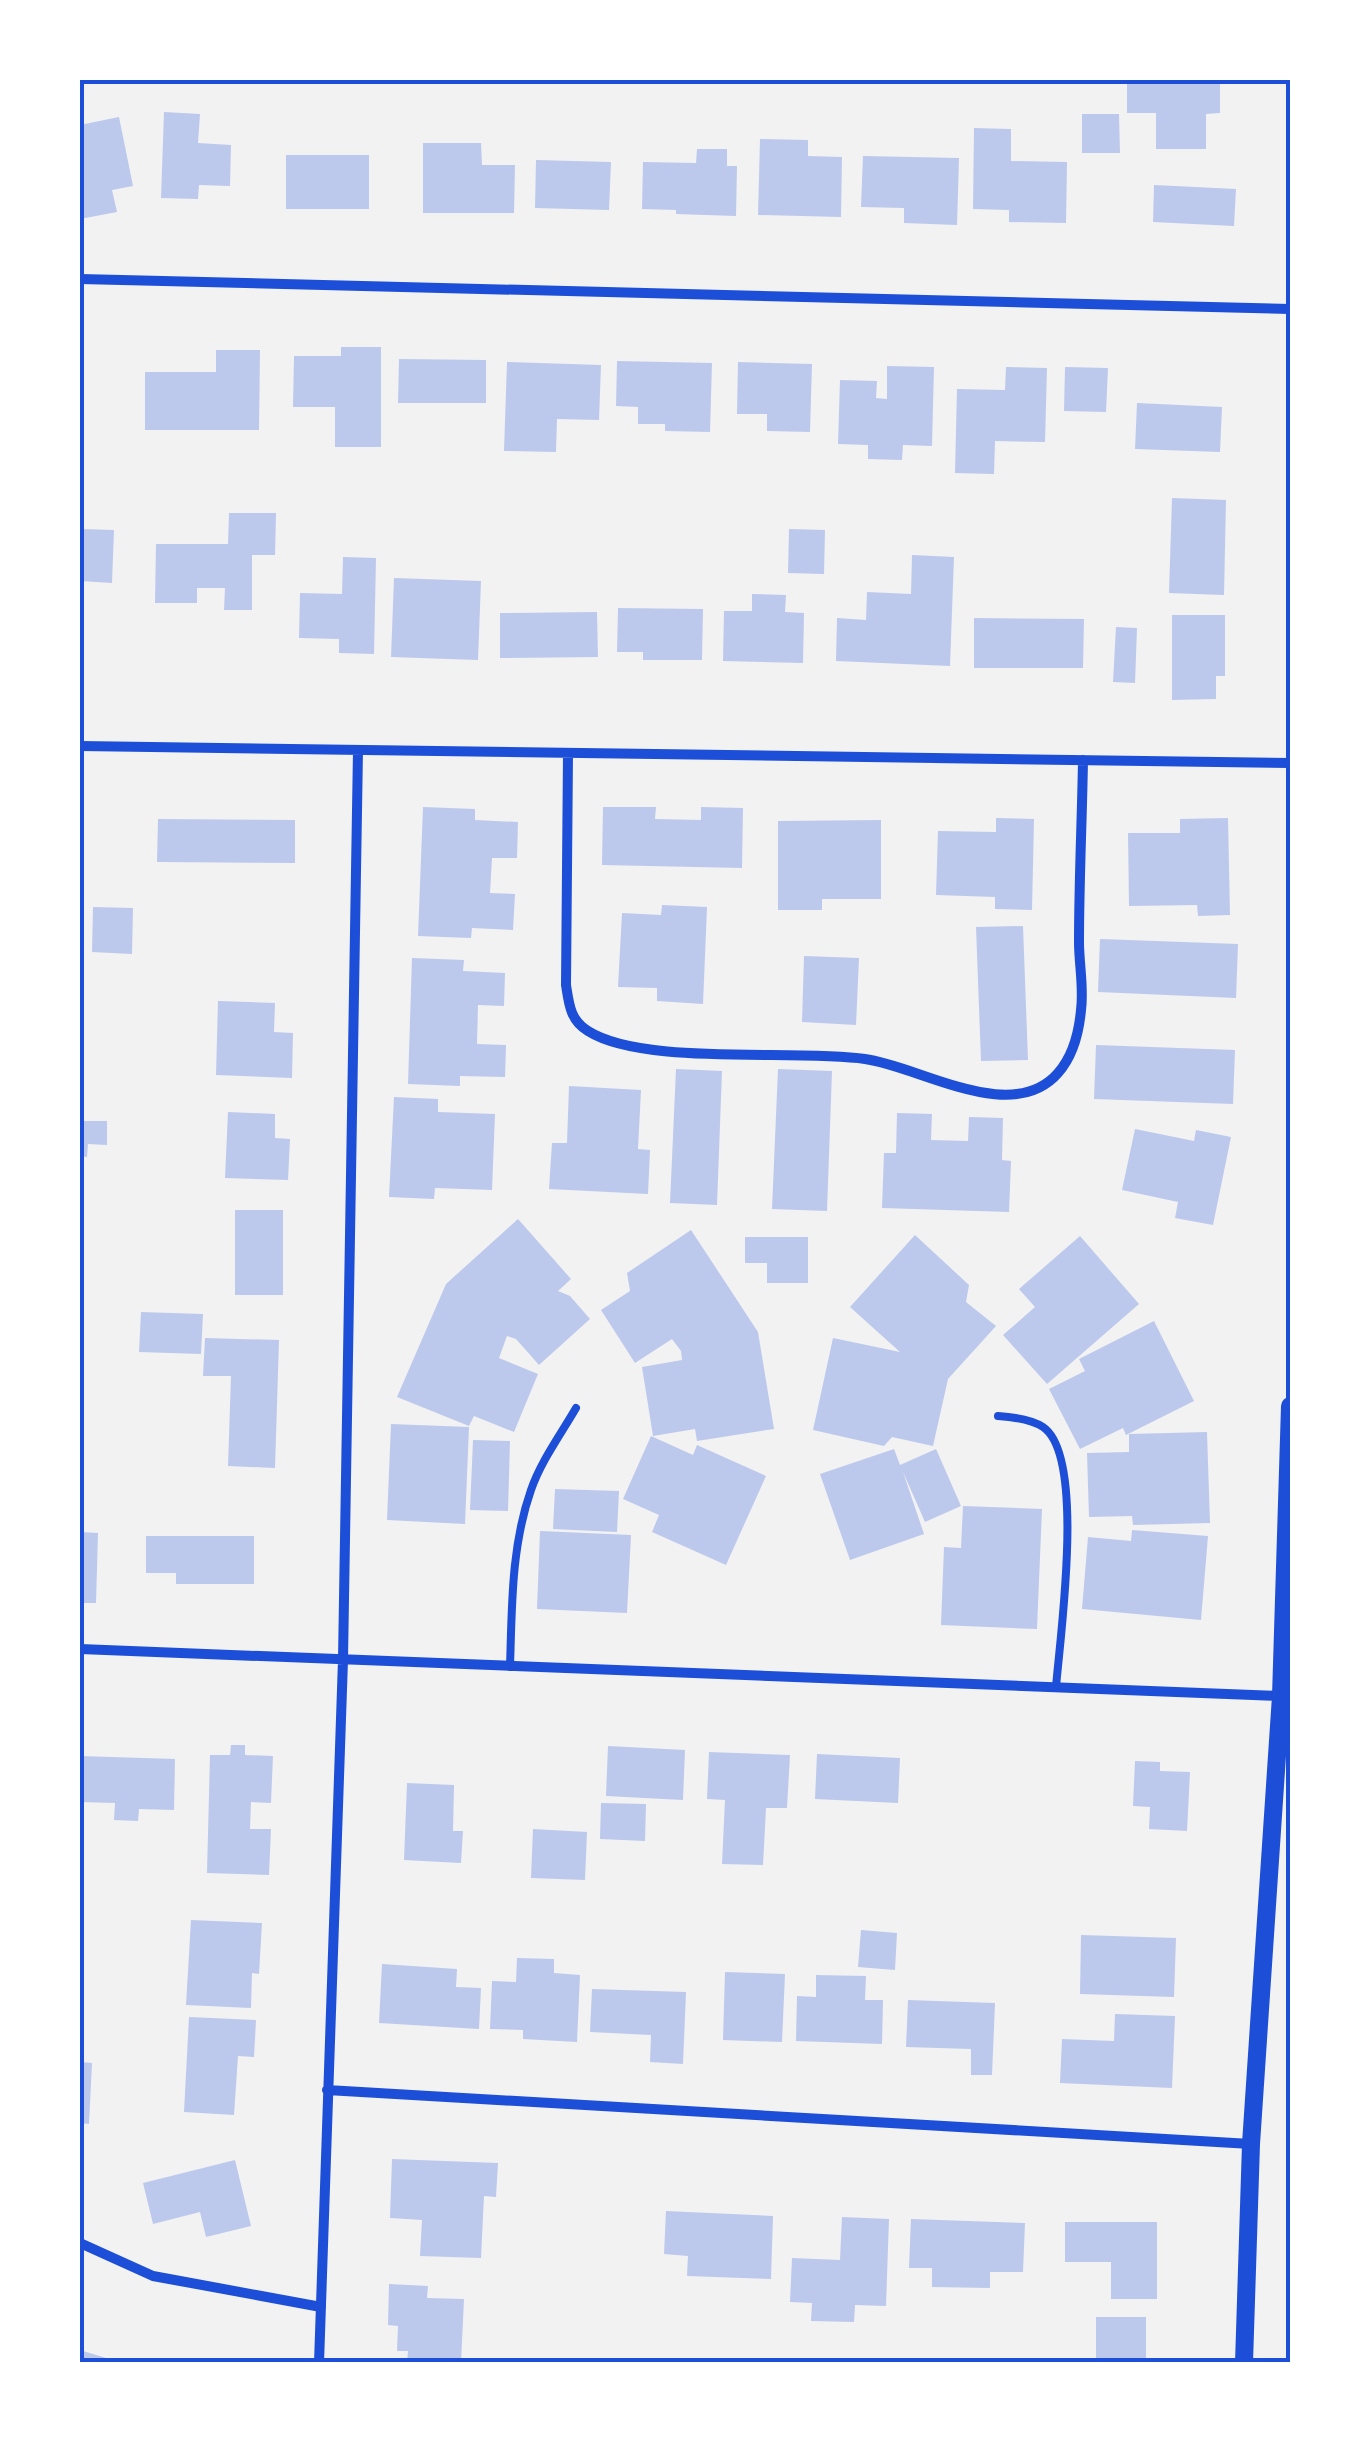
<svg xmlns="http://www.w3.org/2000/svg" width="1370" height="2443" viewBox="0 0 1370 2443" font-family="'Fira Sans Condensed',sans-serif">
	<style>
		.building { fill: #bdc9ec }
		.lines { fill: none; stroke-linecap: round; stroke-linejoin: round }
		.service { stroke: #1d4ed8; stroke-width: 8 }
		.minor { stroke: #1d4ed8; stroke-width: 10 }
		.tertiary { stroke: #1d4ed8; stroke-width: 18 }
		.neatline { fill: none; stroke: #1d4ed8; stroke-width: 4 }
	</style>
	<rect width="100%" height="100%" fill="#f2f2f2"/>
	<path class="building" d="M1127 80H1220V113L1206 114V149H1156V113H1127Z
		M164 112 200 114 198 143 231 145 230 186 199 185 198 199 161 198Z
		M1082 114H1119L1120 153H1082Z
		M119 117 133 186 112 190 117 212 80 219V125Z
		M974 128 1011 129V161L1067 162 1066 223 1009 222V210L973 209Z
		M760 139 808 140V156L842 157 841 217 758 215Z
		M423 143H481L482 165H515L514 213H423Z
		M697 149H727V166H737L736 216 676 214V210L642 209 643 162 696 163Z
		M286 155H369V209H286Z
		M863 156 959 158 957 225 904 223V208L861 207Z
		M536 160 611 162 609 210 535 208Z
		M1154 185 1236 189 1234 226 1153 222Z
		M341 347H381V447H335V407H293L294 356H341Z
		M216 350H260L259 430H145V372H216Z
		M399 359 486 360V403H398Z
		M617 361 712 363 710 432 665 431V424H638V407L616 406Z
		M507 362 601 365 599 420 557 419 556 452 504 451Z
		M738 362 812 364 810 432 767 431V414H737Z
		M887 366 934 367 932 446 903 445 902 460 868 459V445L838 444 840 380 877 381 876 398 887 399Z
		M1006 367 1047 368 1045 442 995 441 994 474 955 473 957 389 1005 390Z
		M1065 367 1108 368 1106 412 1064 411Z
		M1137 403 1222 407 1220 452 1135 449Z
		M1172 498 1226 500 1224 595 1169 593Z
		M229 513H276L275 555H252V610H224L225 588H197V603H155L156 544H228Z
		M80 529 114 530 112 583 80 581Z
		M789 529 825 530 824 574 788 573Z
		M912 555 954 557 950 666 836 661 837 618 866 620 867 592 911 594Z
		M343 557 376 558 374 654 339 653V639L299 638 300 593 342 594Z
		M394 578 481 581 478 660 391 657Z
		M752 594 786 595 785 612 804 613 803 663 723 661 724 611H752Z
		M618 608 703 609 702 660H643V652H617Z
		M597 612 598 657 500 658V613Z
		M1172 615H1225V676H1216V699L1172 700Z
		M974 618 1084 619 1083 668H974Z
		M1116 627 1137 628 1135 683 1113 682Z
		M423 807 475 809V820L518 822 517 858H492L490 893 515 894 513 930 472 928 471 938 418 936Z
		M603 807H656L655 819 701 820V807L743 808 742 868 602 865Z
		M996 818 1034 819 1032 910 995 909V897L936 895 938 831 996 832Z
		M1228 818 1230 915 1198 916 1197 905 1129 906 1128 833H1180V819Z
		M158 819 295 820V863L157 862Z
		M881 820V899H822V910H778V821Z
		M662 905 707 907 703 1004 657 1001V988L618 987 622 913 661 915Z
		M93 907 133 908 132 954 92 952Z
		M1023 926 1028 1060 981 1061 976 927Z
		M1100 939 1238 944 1236 998 1098 992Z
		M804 956 859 958 856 1025 802 1022Z
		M412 958 464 960 463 971 505 973 504 1006 478 1005 477 1044 506 1045 505 1077 460 1076V1086L408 1084Z
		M218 1001 275 1003 274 1032 293 1033 292 1078 216 1075Z
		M1096 1045 1235 1050 1233 1104 1094 1099Z
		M676 1069 722 1071 717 1205 670 1203Z
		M778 1069 832 1071 827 1211 772 1209Z
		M569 1086 641 1090 638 1149 650 1150 648 1194 549 1189 552 1143H567Z
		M394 1097 438 1099V1112L495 1114 492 1190 435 1188 434 1199 389 1197Z
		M228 1112 275 1114V1138L290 1139 288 1180 225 1178Z
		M897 1113 932 1114 931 1140 968 1141 969 1117 1003 1118 1002 1160 1011 1161 1009 1212 882 1208 884 1153H896Z
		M80 1121H107V1145L88 1144 87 1157 80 1156Z
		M1135 1129 1194 1141 1196 1130 1231 1137 1213 1225 1175 1218 1178 1202 1122 1190Z
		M235 1210H283V1295H235Z
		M518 1219 571 1279 558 1291 570 1296 590 1319 539 1365 516 1339 507 1336 499 1358 538 1374 514 1432 474 1416 469 1426 397 1397 446 1284Z
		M691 1230 758 1332 774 1429 697 1441 695 1429 653 1436 642 1367 682 1360 681 1351 672 1339 635 1363 601 1310 630 1291 627 1273Z
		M915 1235 969 1285 966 1302 996 1326 948 1379 933 1446 892 1437 884 1446 813 1430 833 1338 900 1352 850 1307Z
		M1080 1236 1139 1304 1047 1384 1003 1335 1035 1307 1019 1289Z
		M745 1237H808V1283H767V1263H745Z
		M141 1312 203 1314 201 1354 139 1352Z
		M1154 1321 1194 1401 1126 1435 1123 1428 1080 1449 1049 1389 1085 1371 1079 1359Z
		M205 1338 279 1340 275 1468 228 1466 231 1376H203Z
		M391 1424 469 1427 465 1524 387 1520Z
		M1207 1432 1210 1523 1133 1525 1132 1516 1089 1517 1087 1453 1129 1452V1434Z
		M651 1436 693 1455 697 1445 766 1476 726 1565 652 1532 659 1515 623 1499Z
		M473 1440 510 1441 508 1511 470 1510Z
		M894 1449 900 1465 936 1449 961 1506 925 1522 903 1472 924 1534 850 1560 820 1474Z
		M555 1489 619 1491 617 1532 553 1529Z
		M963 1506 1042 1509 1037 1629 941 1625 944 1547 961 1548Z
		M1132 1530 1208 1536 1201 1620 1082 1609 1088 1537 1131 1541Z
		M540 1531 631 1535 627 1613 537 1609Z
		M80 1532 98 1533 96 1603H80Z
		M146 1536H254V1584H176V1573H146Z
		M231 1745H245V1755L273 1756 271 1803 251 1802 250 1829H271L269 1875 207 1873 210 1755H230Z
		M608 1746 685 1750 683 1800 606 1796Z
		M709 1752 790 1755 787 1808H766L763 1865 722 1864 725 1800 707 1799Z
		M817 1754 900 1758 898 1803 815 1799Z
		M80 1756 175 1759 174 1810 139 1809 138 1821 114 1820 115 1803 80 1802Z
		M1135 1761 1160 1762V1771L1190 1772 1187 1831 1149 1829 1150 1807 1133 1806Z
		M407 1783 454 1785 453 1831H463L461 1863 404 1860Z
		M601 1803 646 1804 645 1841 600 1839Z
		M533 1829 587 1832 585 1880 531 1878Z
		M191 1920 262 1923 259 1974 252 1973 251 2008 186 2005Z
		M861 1930 897 1933 895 1970 858 1967Z
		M1081 1935 1176 1938 1174 1997 1080 1994Z
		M517 1958 554 1959V1973L580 1975 577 2042 523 2039V2030L490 2029 492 1981 516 1982Z
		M382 1964 457 1969 456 1987 481 1988 479 2029 379 2023Z
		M725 1972 785 1974 782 2042 723 2040Z
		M816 1975 866 1976 865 2000H883L882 2044 796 2041 797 1996 816 1997Z
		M592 1989 686 1992 683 2064 650 2062 651 2035 590 2032Z
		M908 2000 995 2003 992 2075H971V2049L906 2047Z
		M1115 2014 1175 2016 1172 2088 1060 2083 1062 2039 1114 2041Z
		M189 2017 256 2020 254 2057 238 2056 234 2115 184 2112Z
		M80 2062 92 2063 89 2124 80 2123Z
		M392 2159 498 2163 496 2197 484 2196 481 2258 420 2256 422 2220 390 2218Z
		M235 2160 251 2226 206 2237 200 2212 153 2224 143 2183Z
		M666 2211 773 2216 771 2279 687 2276 688 2256 664 2254Z
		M842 2217 889 2219 886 2306 855 2305 854 2322 811 2321 812 2303 790 2302 792 2258 840 2260Z
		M911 2219 1025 2223 1023 2272H990V2288L932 2287V2268H909Z
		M1065 2222H1157V2299H1111V2262H1065Z
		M389 2284 428 2286 427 2298 464 2299 461 2363H407L408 2351H397L398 2326 388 2325Z
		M1096 2317H1146V2363H1078V2359H1096Z
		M80 2350 119 2362V2363H80Z"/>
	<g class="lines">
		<path class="service" d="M998 1416C1013 1417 1031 1419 1043 1427 1086 1456 1060 1637 1056 1687
			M510 1667C512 1607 511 1547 531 1490 541 1461 561 1434 576 1408"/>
		<path class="minor" d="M80 279 1290 309
			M80 746 1290 763
			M568 753 566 985C569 1004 570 1020 588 1031 643 1066 795 1049 865 1059 919 1066 1012 1126 1058 1073 1073 1056 1079 1032 1081 1010 1084 988 1079 964 1079 942 1079 881 1082 821 1083 760
			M80 1649 1281 1696
			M327 2090 1251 2144
			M80 2243 153 2276 321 2307
			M319 2363 343 1660 358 750"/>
		<path class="tertiary" d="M1244 2363 1251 2144 1281 1696 1290 1406"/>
	</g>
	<rect width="1370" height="2443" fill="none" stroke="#ffffff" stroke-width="165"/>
	<rect x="82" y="82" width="1206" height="2278" class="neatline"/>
</svg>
